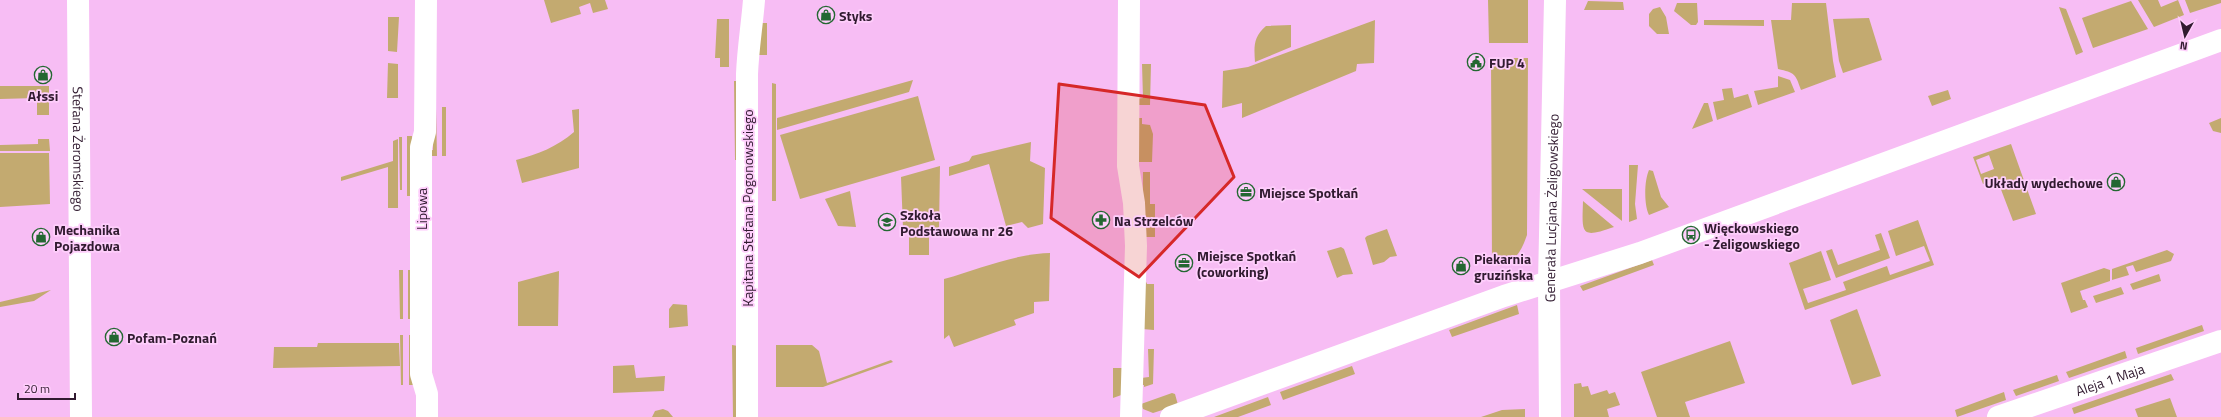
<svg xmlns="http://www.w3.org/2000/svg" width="2221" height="417" viewBox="0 0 2221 417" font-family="'Titillium Web',sans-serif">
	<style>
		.green { fill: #c3aa70; fill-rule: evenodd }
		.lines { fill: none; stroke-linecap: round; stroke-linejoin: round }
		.minor { stroke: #fff; stroke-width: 22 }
		.marked { fill: #d62828; fill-opacity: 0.2; stroke: #d62828; stroke-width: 3; stroke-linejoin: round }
		.labels { text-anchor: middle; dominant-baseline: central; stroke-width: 3.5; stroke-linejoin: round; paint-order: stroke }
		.poi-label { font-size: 14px; font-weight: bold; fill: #311b30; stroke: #fecefb; text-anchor: start }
		.street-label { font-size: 14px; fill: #311b30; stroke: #fecefb }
	</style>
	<rect width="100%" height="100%" fill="#f7bdf4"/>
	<path class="green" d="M544 0H605L608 9 593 13 590 3 579 7 581 14 551 23Z
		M1488 0H1528V43H1489Z
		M2138 0H2158L2161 7 2178 0 2184 15 2154 27Z
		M2185 0H2221V3L2190 13Z
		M1588 1 1623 2 1624 10H1584Z
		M2131 1 2148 29 2093 48 2082 18Z
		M1677 3H1697L1698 22 1696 25H1691L1674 11Z
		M1792 3H1826L1833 61 1836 77 1801 90C1795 73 1795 73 1778 69L1771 20H1791Z
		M1660 7 1666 17 1669 34H1657L1649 26V14L1653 9Z
		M2059 7 2066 9 2083 52 2076 55Z
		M388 17H399L397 52 388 51Z
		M1869 18 1882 60 1843 73 1839 61 1833 19Z
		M717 19H729V67H720V58H715Z
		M1375 20 1374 63 1357 64 1356 71 1242 118V103L1222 108 1223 71 1248 67Z
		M1704 20H1764V26L1704 25Z
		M758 23H767V55H754Z
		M1291 25V47L1255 62C1254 47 1253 37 1266 26Z
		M1491 58H1528L1527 235C1521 252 1516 261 1499 266L1492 263Z
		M388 63 398 64V98H387Z
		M1142 64H1151L1150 105H1136V99L1143 98Z
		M1778 76 1790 80 1795 92 1758 105 1754 91 1778 87Z
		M913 80 909 92 777 130V118Z
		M734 81H739L738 160H735Z
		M772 83 776 84V201H772Z
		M0 86H49V115H37V98L0 99Z
		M1732 88 1734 98 1748 94 1752 107 1717 120 1713 102 1724 100 1722 89Z
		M1948 90 1951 99 1932 106 1928 96Z
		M918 96 935 160 800 199 780 135Z
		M1704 103H1708L1713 121 1692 129Z
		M442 107H446V156H442Z
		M433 109H436L437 156H427V151L433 150Z
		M579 109V168L522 183 516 160C538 154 557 147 574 132L572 110Z
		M1136 118H1142V124L1150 125 1153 134 1152 162H1135Z
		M2221 118V133L2213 131 2209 123Z
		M407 136H412V196H407Z
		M399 137H402V190H400Z
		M38 139H49L50 151H0V145L38 144Z
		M398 139V208H388V167L341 181V177L393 161V141Z
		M1031 142 1030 161 1045 168 1043 224 1028 228 1022 222 1006 226 989 164 949 176V167L969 161 972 156Z
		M2011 144 2036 214 2013 221 1997 179 1983 184 1973 157ZM1989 155 1994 169 1981 174 1976 160Z
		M0 153H49L50 204 0 207Z
		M1629 165H1638L1635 204 1637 219 1629 222Z
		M940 166 939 229 903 228 901 177Z
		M1649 170 1653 171 1661 197 1669 207 1649 215C1644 205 1644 181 1649 170Z
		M1143 172H1150V204H1155V237H1142Z
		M1582 189H1622V221Z
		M850 191 856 227 838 226 825 199Z
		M1583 201 1614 227C1580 239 1582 234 1583 201Z
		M1918 220 1934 265 1805 310 1789 263 1821 251 1831 280 1803 289 1808 303 1846 290 1843 282 1887 266 1890 275 1930 261 1924 246 1896 256 1888 231Z
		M1387 229 1397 256 1390 257 1384 262 1373 265 1365 238 1367 236Z
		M909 233 929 235V255H909Z
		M1881 233 1890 258 1836 278 1826 251 1832 249 1838 265 1880 250 1875 235Z
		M1341 247 1344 249 1353 274 1343 275 1337 278 1327 251Z
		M2167 250 2174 254 2171 261 2136 272 2133 265 2126 267 2129 275 2112 280V269Z
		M1050 253 1049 301 1034 302V313L1014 320 1016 325 954 347 949 335 944 339V279C979 269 1014 254 1050 253Z
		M1652 260 1654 265 1583 291 1580 286Z
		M2104 268 2110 270V281L2080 291 2083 300H2085L2088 307 2071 313 2061 283Z
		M399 270H403V319H400Z
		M408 270H412L413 319H408Z
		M559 271 558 326H518V282Z
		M2159 274 2161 281 2133 290 2130 284Z
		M1144 277 1147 284H1154V330L1142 329Z
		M2121 287 2124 294 2096 303 2093 296Z
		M51 290 34 301 0 307V302Z
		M673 304 687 305 688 326 669 328V309Z
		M1517 305 1519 314 1452 337 1449 330Z
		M1857 309 1881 376 1852 385 1830 320Z
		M2202 325 2204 331 2138 354 2136 348Z
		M400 335H403V385H401Z
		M409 335H413V385H409Z
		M1730 341 1745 383 1685 402 1690 417H1657L1641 372Z
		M318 343H399L400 366 273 368 274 347H317Z
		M732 345 738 346V417H733Z
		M776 345H812L819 351 827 383 891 360 893 362 823 387H776Z
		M1148 349H1154L1153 384 1144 387V385H1141V378L1149 377Z
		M2125 351 2127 358 2069 378 2066 372Z
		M634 365 636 378 665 376 664 391 613 393V366Z
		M1352 366 1355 374 1283 400 1280 392Z
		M1113 368H1127V393L1113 398Z
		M2171 374 2174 380 2074 414 2072 408Z
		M2057 375 2059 381 2016 396 2013 390Z
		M1581 383 1582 387 1588 386 1591 395 1607 390 1609 394 1615 392 1620 405 1607 409 1609 417H1574V384Z
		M2004 392 2006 400 1957 417 1955 410Z
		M1172 393 1175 394 1178 405 1153 413 1143 409 1141 404Z
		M1268 397 1271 405 1238 417H1214Z
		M2170 398 2177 417H2138L2135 409Z
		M663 409 668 411 673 417H652L655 411Z
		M1525 409V417H1481L1502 410Z"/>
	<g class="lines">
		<g class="minor">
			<path id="s1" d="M78 0 81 417"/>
			<path d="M426 0 425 132 421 147V374L427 394V417"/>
			<path d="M1129 0 1128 166 1134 203 1136 246 1131 417"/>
			<path d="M747 417V74C748 49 752 25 754 0"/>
			<path d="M1171 417 1504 296 1640 253 2221 40"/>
			<path id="s2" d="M1550 417 1549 282 1555 0"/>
			<path id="s3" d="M1998 417 2221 341"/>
		</g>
	</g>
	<path class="marked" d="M1059 84 1205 105 1234 177 1139 277 1051 218Z"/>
	<defs>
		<symbol id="shop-ring" viewBox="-11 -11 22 22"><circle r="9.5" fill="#fecefb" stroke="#246732" stroke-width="1.5"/><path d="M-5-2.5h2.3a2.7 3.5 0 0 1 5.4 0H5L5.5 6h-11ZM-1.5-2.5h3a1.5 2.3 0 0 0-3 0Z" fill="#246732"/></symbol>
		<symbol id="civic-ring" viewBox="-11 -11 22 22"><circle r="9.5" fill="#fecefb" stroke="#246732" stroke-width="1.5"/><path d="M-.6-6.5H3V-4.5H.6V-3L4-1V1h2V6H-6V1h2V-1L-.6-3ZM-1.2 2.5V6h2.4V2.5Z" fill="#246732"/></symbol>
		<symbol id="office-ring" viewBox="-11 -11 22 22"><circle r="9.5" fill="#fecefb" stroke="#246732" stroke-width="1.5"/><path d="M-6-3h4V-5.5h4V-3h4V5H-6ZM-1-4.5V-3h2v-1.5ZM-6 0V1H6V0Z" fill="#246732"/></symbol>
		<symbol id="pharmacy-ring" viewBox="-11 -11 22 22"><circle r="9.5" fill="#fecefb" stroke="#246732" stroke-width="1.5"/><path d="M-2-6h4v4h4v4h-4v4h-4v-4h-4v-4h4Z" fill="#246732"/></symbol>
		<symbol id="school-ring" viewBox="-11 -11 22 22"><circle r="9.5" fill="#fecefb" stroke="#246732" stroke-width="1.5"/><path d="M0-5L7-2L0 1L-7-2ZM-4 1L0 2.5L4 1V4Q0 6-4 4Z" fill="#246732"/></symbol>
		<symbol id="bus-ring" viewBox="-11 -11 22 22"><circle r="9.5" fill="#fecefb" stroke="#246732" stroke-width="1.5"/><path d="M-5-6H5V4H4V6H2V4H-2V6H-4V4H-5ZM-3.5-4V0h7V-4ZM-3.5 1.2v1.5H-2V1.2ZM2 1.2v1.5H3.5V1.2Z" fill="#246732"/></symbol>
	</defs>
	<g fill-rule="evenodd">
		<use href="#shop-ring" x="816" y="5" width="20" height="20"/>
		<use href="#civic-ring" x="1466" y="52" width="20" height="20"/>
		<use href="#shop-ring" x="33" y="65" width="20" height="20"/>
		<use href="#shop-ring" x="2106" y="172" width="20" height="20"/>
		<use href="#office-ring" x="1236" y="182" width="20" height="20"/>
		<use href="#pharmacy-ring" x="1091" y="210" width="20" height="20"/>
		<use href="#school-ring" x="877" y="212" width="20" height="20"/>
		<use href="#bus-ring" x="1681" y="225" width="20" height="20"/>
		<use href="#shop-ring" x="31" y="227" width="20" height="20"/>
		<use href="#office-ring" x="1174" y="253" width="20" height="20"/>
		<use href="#shop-ring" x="1451" y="256" width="20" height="20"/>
		<use href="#shop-ring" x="104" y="327" width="20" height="20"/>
	</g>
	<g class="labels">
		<g class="poi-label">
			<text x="839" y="15">Styks</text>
			<text x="1489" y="62">FUP 4</text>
			<text x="43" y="95" text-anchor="middle">Ałssi</text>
			<text x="2103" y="182" text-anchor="end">Układy wydechowe</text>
			<text x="1259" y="192">Miejsce Spotkań</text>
			<text x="900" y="214">Szkoła<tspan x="900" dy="16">Podstawowa nr 26</tspan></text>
			<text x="1114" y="220">Na Strzelców</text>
			<text x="1704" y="227">Więckowskiego<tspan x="1704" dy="16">- Żeligowskiego</tspan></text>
			<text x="54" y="229">Mechanika<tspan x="54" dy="16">Pojazdowa</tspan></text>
			<text x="1197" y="255">Miejsce Spotkań<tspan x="1197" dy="16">(coworking)</tspan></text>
			<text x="1474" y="258">Piekarnia<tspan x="1474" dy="16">gruzińska</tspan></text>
			<text x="127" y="337">Pofam-Poznań</text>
		</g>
		<g class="street-label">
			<text stroke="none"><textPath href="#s1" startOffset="149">Stefana Żeromskiego</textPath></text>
			<text transform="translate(747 208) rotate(-90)">Kapitana Stefana Pogonowskiego</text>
			<text stroke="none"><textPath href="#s2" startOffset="209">Generała Lucjana Żeligowskiego</textPath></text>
			<text transform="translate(421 209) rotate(-90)">Lipowa</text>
			<text stroke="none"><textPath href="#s3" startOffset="118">Aleja 1 Maja</textPath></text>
		</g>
	</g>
	<g transform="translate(2185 36) rotate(188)" stroke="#fecefb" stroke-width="3" paint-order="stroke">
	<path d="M0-3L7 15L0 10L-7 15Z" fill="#311b30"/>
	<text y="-6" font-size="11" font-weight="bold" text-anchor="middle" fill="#311b30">N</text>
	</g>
	<path d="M18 393v6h57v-6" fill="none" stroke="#311b30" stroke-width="2"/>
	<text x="24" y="393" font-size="12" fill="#311b30" stroke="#fecefb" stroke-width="3" paint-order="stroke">20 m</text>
</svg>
